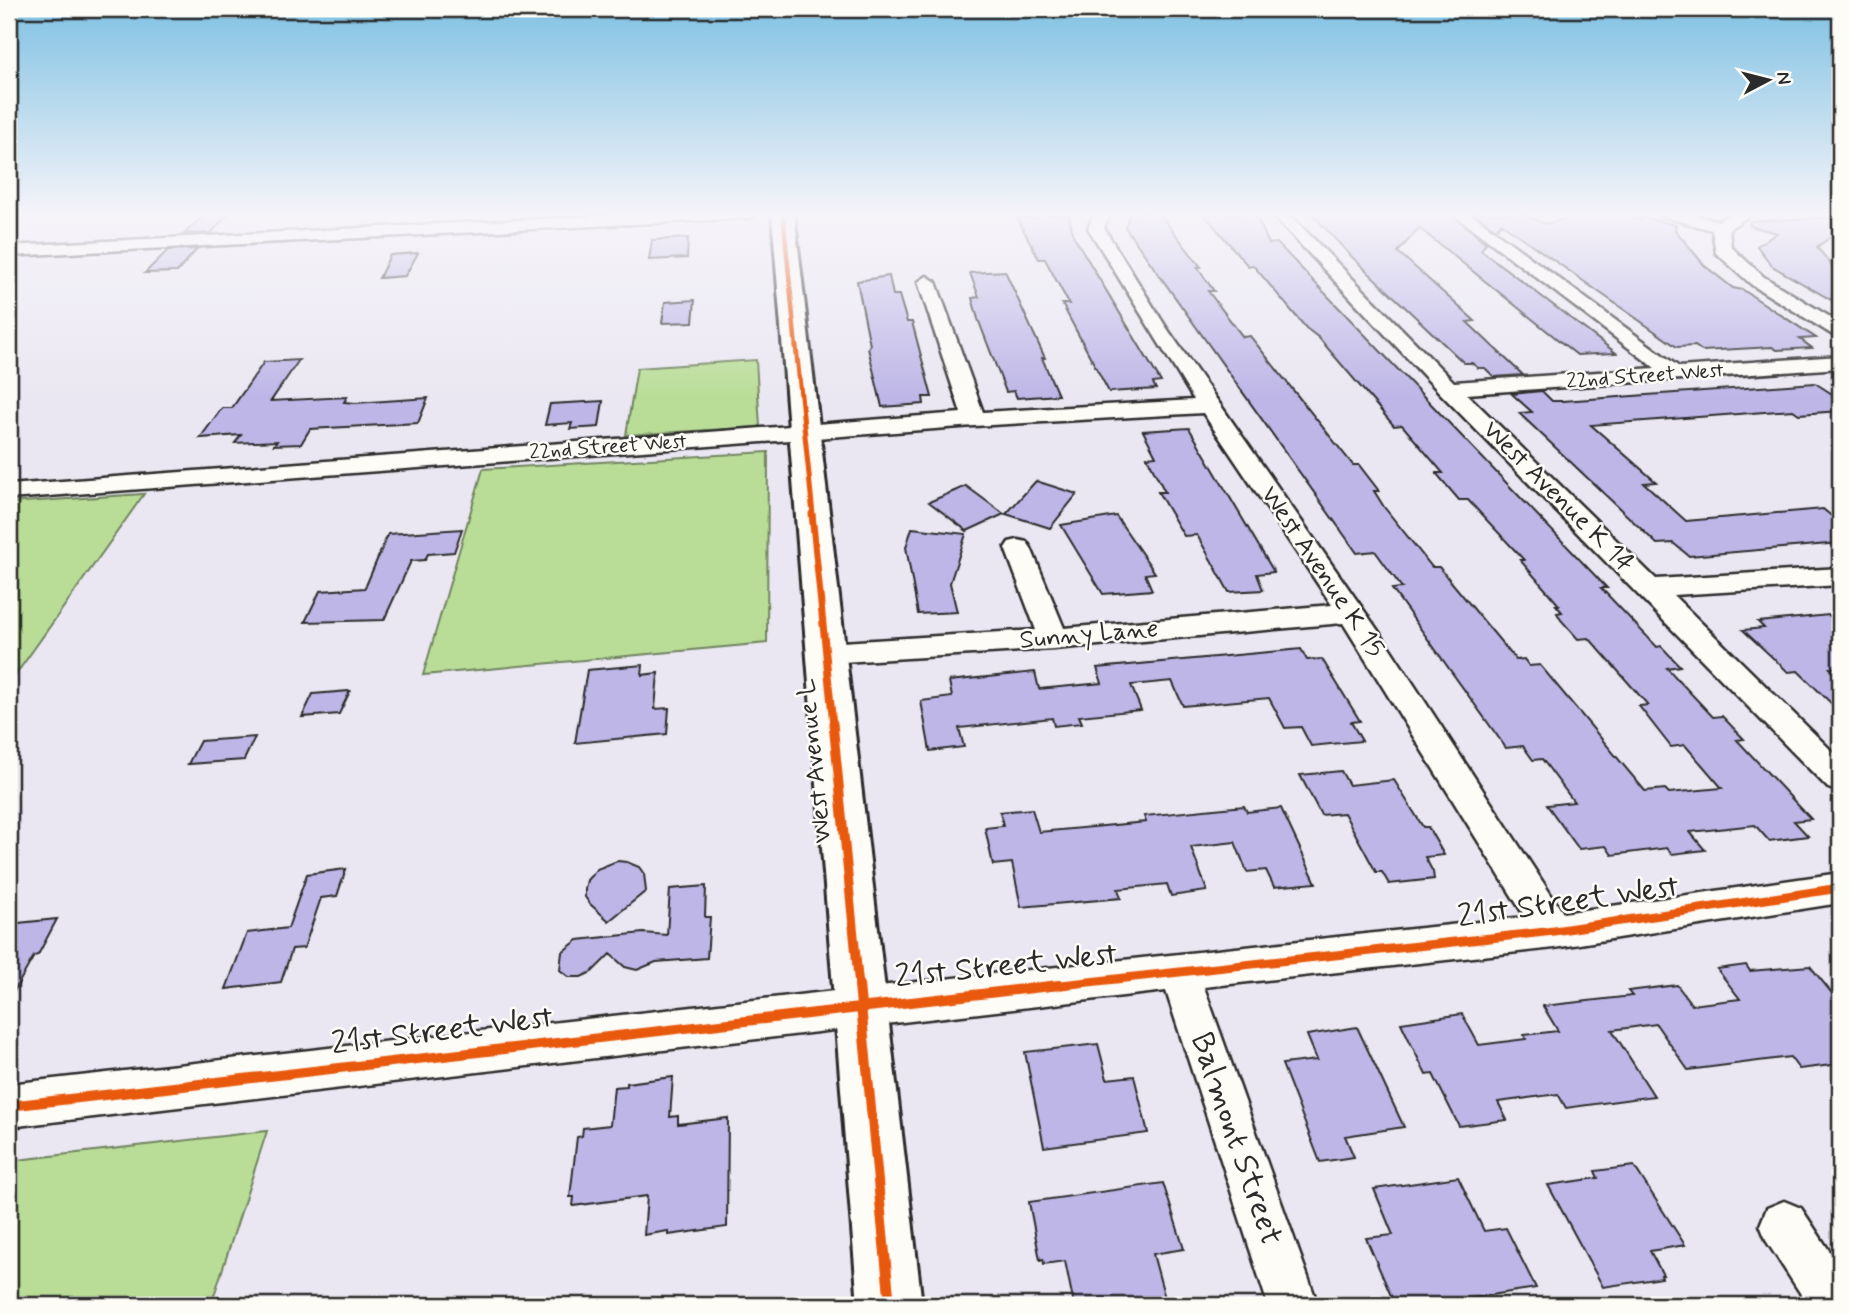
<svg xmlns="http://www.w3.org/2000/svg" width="1849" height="1314" viewBox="0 0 1849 1314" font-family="Mynerve,sans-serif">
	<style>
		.green { fill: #b9dd97; stroke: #728461; stroke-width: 2 }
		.building { fill: #bdb6e7; stroke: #2b2b2b; stroke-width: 2 }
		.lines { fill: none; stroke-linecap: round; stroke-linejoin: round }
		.minor-casing { stroke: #2b2b2b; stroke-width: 5 }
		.major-casing { stroke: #2b2b2b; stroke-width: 6 }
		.minor { fill: #fdfcf7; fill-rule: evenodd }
		.major { fill: #fdfcf7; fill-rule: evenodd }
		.cycleway-far4-casing { stroke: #fdfcf7; stroke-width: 7 }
		.cycleway-far3-casing { stroke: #fdfcf7; stroke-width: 9 }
		.cycleway-far2-casing { stroke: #fdfcf7; stroke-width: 11 }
		.cycleway-far1-casing { stroke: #fdfcf7; stroke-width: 13 }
		.cycleway-casing { stroke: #fdfcf7; stroke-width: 15 }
		.cycleway-far4 { stroke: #e8590c; stroke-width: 4.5 }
		.cycleway-far3 { stroke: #e8590c; stroke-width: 5 }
		.cycleway-far2 { stroke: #e8590c; stroke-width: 7 }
		.cycleway-far1 { stroke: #e8590c; stroke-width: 9 }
		.cycleway { stroke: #e8590c; stroke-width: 10 }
		.labels { text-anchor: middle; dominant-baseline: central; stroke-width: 5; stroke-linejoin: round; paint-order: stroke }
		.far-street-label { font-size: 21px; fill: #2b2b2b; stroke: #fdfcf7 }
		.street-label { font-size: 26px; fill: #2b2b2b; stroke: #fdfcf7 }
		.near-street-label { font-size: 32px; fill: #2b2b2b; stroke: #fdfcf7 }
	</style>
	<rect width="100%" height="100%" fill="#eae7f2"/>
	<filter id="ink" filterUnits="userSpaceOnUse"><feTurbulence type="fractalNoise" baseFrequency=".0143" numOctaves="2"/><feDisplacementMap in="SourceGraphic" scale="14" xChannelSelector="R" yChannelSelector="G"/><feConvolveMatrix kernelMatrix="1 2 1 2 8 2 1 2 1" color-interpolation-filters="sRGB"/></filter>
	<g filter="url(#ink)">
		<path class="green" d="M756 360 760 427 626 435 637 368Z
			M768 452 767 643 423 675 483 469Z
			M144 494 9 684V503Z
			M267 1131 211 1305H9V1161Z"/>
		<path class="building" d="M206 213 227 215 211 233 184 234Z
			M1130 213H1159L1201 267H1197L1214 291H1208L1243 337 1250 336 1353 465H1359L1379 491H1374L1384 507 1432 567H1439L1516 660 1524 659 1529 666 1540 665 1645 791 1665 789 1669 793 1722 788 1685 745 1671 747 1639 706 1648 705 1589 638 1578 639 1561 620 1557 613 1562 612 1556 605H1559L1520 560H1524L1468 500H1459L1436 473H1443L1402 425 1394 426 1319 338 1306 328 1253 265 1248 266 1203 213 1256 215 1269 244 1277 243 1607 588H1601L1657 647 1661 646 1680 666 1667 668 1713 717 1722 716 1744 739 1737 740 1811 819 1794 821 1808 836 1769 841 1755 825 1690 832 1705 850 1672 854 1667 848 1612 855 1606 846 1579 849 1547 805 1574 802 1542 759 1533 760 1523 746 1506 748 1392 589 1402 588 1375 551 1357 553 1125 227Z
			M1311 213H1450L1486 243 1481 250 1616 353 1577 355 1419 228 1398 252 1475 321 1467 322 1523 375 1494 377 1485 368H1478L1472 363H1464L1350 255Z
			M1474 213 1523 214 1545 224 1590 213H1622L1640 220 1644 217 1676 225 1675 230 1705 266 1733 288 1743 290 1816 338 1800 339 1812 348 1777 350 1772 347 1702 351 1695 346 1677 347 1501 223 1496 229Z
			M1036 215H1069L1073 235 1161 382 1153 383 1156 389 1109 392 1062 304H1069L1045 259H1039L1017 218H1037Z
			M1840 217V230L1817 247 1840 276V305L1772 266 1757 246 1777 233 1750 226V221Z
			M688 238 687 258 649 260 652 240Z
			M197 249 177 272 145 273 168 250Z
			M418 253 405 276 379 278 390 255Z
			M1005 271 1045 358H1042L1058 395 1017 398 1014 391 1006 392 978 319 972 298 979 297 970 273Z
			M889 276 893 295H899L907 322H912L932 397H923L924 404 882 407 868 348 870 345 857 281Z
			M695 300 693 322 662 323 665 302Z
			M299 360 271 401 347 397 344 402 355 403 428 398 418 423 310 429 301 444 274 445 277 441 235 443 241 435 200 438 222 408H232L264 362Z
			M1815 383 1840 399V411L1799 414 1793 410 1591 425 1656 482 1644 483 1686 521 1823 509 1840 523V543L1689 556 1673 543 1657 544 1519 413 1532 412 1512 394 1542 391 1552 401H1562Z
			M603 401 599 427 570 429 572 423 545 425 550 404Z
			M1189 428 1274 572 1257 574 1263 590 1229 592 1197 535 1184 536 1158 492H1165L1147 457 1156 456 1143 431Z
			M1036 481 1077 494 1050 528 1006 514Z
			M966 486 1004 514 967 531 929 502Z
			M1116 516 1155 573 1145 574 1152 590 1103 594 1061 525Z
			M912 528 966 534 950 583 957 612 918 614 906 547Z
			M462 529 454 552 428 554 425 560 411 561 384 620 305 622 320 591 365 588 388 534Z
			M1829 615 1840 625V667L1830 668 1840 677V712L1798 671 1788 672 1743 630 1764 628 1758 622Z
			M1301 649 1307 660 1322 659 1360 721 1351 722 1362 741 1311 746 1301 727 1285 728 1269 698 1183 706 1172 681 1131 685 1141 710 1079 716 1082 723 1054 726 1052 718 959 728 964 747 930 751 921 701 952 697 949 681 1035 672 1039 689 1102 683 1097 668Z
			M643 665 642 675 658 673 655 709 669 708 667 734 575 743 587 670Z
			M350 691 339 714 302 717 313 694Z
			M255 737 244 760 188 764 200 741Z
			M1341 771 1349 785 1394 780 1423 827H1428L1444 855 1425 857 1433 872 1434 879 1389 884 1382 872H1376L1344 813 1321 815 1300 775Z
			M1244 806 1247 812 1281 808 1316 883 1274 887 1266 870 1247 872 1235 842 1191 847 1207 891 1171 896 1167 884 1118 889 1121 898 1021 907 1012 863 993 865 985 828 1003 826 1000 812 1032 809 1039 832 1146 822 1144 816Z
			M617 861 627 862 639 867 644 874 646 891 609 921 590 904 585 897V889L587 880 597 869Z
			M346 869 337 896 321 898 304 948 292 949 281 982 226 989 247 933 288 928 307 874Z
			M706 886 705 917H710L707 958 656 962 637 970 625 967 610 954 592 972 581 977H569L560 970 562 952 578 940 643 933 667 935 670 889Z
			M57 919 38 955 34 956 9 1000V924Z
			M1746 965 1750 971 1810 966 1840 1003V1064L1799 1069 1790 1057 1688 1070 1656 1024 1612 1030 1654 1096 1566 1108 1558 1094 1498 1102 1507 1120 1459 1126 1433 1074 1426 1075 1401 1023 1462 1014 1479 1045 1526 1039 1524 1035 1558 1031 1543 1006 1632 996 1628 991 1677 985 1692 1005 1740 999 1717 969Z
			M1357 1027 1404 1127 1345 1136 1354 1157 1320 1162 1282 1064 1317 1060 1307 1035Z
			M1098 1044 1107 1079 1134 1076 1148 1133 1044 1147 1025 1052Z
			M673 1077 670 1117 678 1116V1124L728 1118 727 1227 668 1235V1231L644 1235 647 1196 573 1206 574 1197H570L577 1137 582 1136 583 1128 610 1125 614 1087 627 1086V1083Z
			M1634 1166 1685 1245 1650 1251 1663 1275H1661L1662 1278 1603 1287 1548 1185 1598 1178 1595 1171Z
			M1458 1177 1484 1231 1506 1228 1536 1288 1428 1305H1395L1366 1238 1393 1235 1374 1189Z
			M1163 1183 1184 1249 1153 1254 1166 1302 1146 1305H1074L1065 1261 1044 1264 1043 1259 1040 1260 1029 1202Z"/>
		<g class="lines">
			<defs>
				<path id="minor" d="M657 213H758L750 218 9 256V246Z
					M1094 213H1110L1104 228 1166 327 1388 645 1563 913 1840 873V903L1554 948 1204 987 1318 1305H1268L1166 991 9 1127V1084L861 988 1525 917 1343 623 1054 649 826 663 816 660 811 653 816 646 826 643 1036 630 1005 548 1009 542 1018 540 1027 542 1031 548 1064 628 1332 605 1203 413 974 426 9 499V485L961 413 918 282 927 276 936 282 983 412 1194 400 1088 228Z
					M1271 213H1288L1454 382 1655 368 1452 213H1470L1679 367 1840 356V368L1467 394 1656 579 1840 568V585L1673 595 1840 759V792L1828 788 1441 394Z
					M1659 213H1685L1718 221 1733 213H1753L1729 229 1731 247 1764 277 1840 323V337L1833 335 1752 285 1716 253 1712 230 1661 216Z
					M1784 1201 1801 1208 1840 1267V1305H1808L1767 1242 1760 1225 1767 1208Z"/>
				<path id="major" d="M772 213H794L922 1305H858Z"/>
			</defs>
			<use href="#minor" class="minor-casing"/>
			<use href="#major" class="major-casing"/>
			<use href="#minor" class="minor"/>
			<use href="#major" class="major"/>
			<defs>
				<path id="cycleway-far4" d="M783 213 796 348"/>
				<path id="cycleway-far3" d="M796 346 813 515"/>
				<path id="cycleway-far2" d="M812 514 833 725"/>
				<path id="cycleway-far1" d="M833 723 859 987
					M1043 987 1554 931 1840 888"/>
				<path id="cycleway" d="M859 985 890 1305
					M9 1106 1059 985"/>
			</defs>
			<use href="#cycleway-far4" class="cycleway-far4-casing"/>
			<use href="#cycleway-far3" class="cycleway-far3-casing"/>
			<use href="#cycleway-far2" class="cycleway-far2-casing"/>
			<use href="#cycleway-far1" class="cycleway-far1-casing"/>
			<use href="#cycleway" class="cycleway-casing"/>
			<use href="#cycleway-far4" class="cycleway-far4"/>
			<use href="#cycleway-far3" class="cycleway-far3"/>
			<use href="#cycleway-far2" class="cycleway-far2"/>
			<use href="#cycleway-far1" class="cycleway-far1"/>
			<use href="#cycleway" class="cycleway"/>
		</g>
	</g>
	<linearGradient id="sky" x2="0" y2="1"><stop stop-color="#7fc1e3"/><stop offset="0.54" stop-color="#f6f4f9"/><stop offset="1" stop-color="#f6f4f9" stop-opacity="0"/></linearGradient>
	<rect width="1849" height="397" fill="url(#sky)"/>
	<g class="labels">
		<g class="far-street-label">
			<text transform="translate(1645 376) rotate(-4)">22nd Street West</text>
			<text transform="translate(608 447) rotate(-4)">22nd Street West</text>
		</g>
		<g class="street-label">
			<text transform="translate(1558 497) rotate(45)">West Avenue K 14</text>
			<text transform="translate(1322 572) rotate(56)">West Avenue K 15</text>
			<text transform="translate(1089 635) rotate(-5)">Sunny Lane</text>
			<text transform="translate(815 761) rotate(-96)">West Avenue L</text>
		</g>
		<g class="near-street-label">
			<text transform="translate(1568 902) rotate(-8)">21st Street West</text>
			<text transform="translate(1006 966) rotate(-6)">21st Street West</text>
			<text transform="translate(442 1031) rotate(-7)">21st Street West</text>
			<text transform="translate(1236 1139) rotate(71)">Balmont Street</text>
		</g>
	</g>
	<rect width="1849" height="1314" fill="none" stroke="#fdfcf7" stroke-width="35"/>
	<rect x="18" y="18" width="1814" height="1279" fill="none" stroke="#2b2b2b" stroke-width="2.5" filter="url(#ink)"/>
	<g transform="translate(1768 80) rotate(83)" stroke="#fdfcf7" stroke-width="5" paint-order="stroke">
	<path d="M0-5L12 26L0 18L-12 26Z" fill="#2b2b2b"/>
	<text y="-10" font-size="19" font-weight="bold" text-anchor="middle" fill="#2b2b2b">N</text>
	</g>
</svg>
